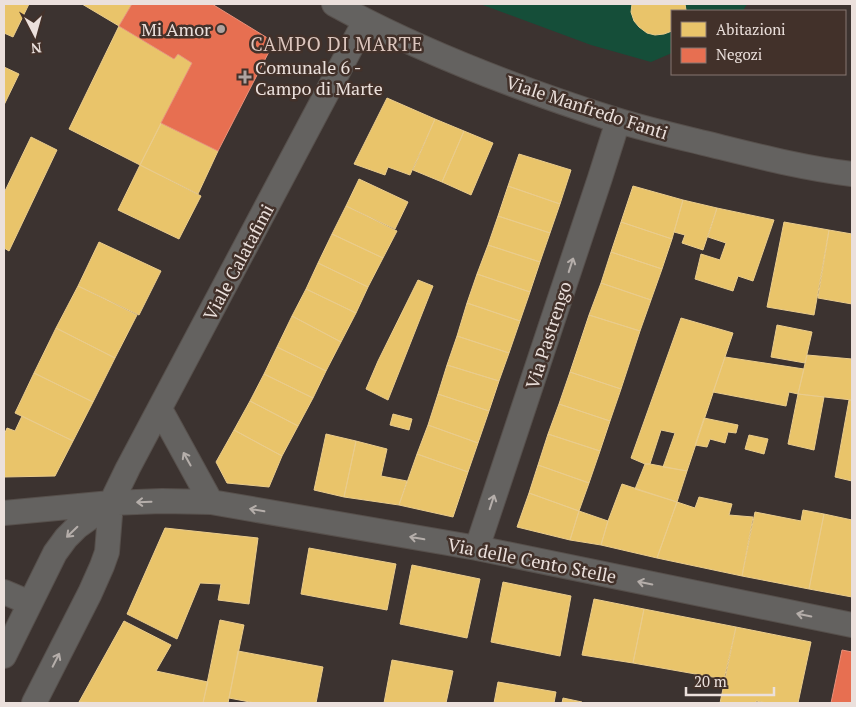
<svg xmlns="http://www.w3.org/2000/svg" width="856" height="707" viewBox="0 0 856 707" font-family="'PT Serif',serif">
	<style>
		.green { fill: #154e39 }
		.homes { fill: #e9c46a; stroke: #eacc8c }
		.shops { fill: #e76f51; stroke: #e8917b }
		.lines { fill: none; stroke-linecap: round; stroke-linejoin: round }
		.minor-casing { stroke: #57504c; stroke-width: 26 }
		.minor { stroke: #646260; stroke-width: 24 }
		.oneway { stroke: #b5aeaa }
		.poi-dot { fill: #aea3a0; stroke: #42312a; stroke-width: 2 }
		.labels { text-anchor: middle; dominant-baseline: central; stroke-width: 5; stroke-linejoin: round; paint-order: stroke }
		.poi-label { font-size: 18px; fill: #ebe0dc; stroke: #42312a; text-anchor: end }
		.street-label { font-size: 18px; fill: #ebe0dc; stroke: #42312a }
		.neighbourhood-label { font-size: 19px; letter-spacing: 1px; fill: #dcc6be; stroke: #42312a }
	</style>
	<rect width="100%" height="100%" fill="#3c3330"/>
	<path class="green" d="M480 4H747L743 11H672V53L651 62 591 45Z"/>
	<path class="homes" d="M4 4H29L13 37 4 33Z
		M82 4H132L119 26Z
		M632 4H685L686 10 685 11H672V31L664 34 655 35 647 33 639 27 634 21 631 12Z
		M119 26 174 59 178 54 192 63 140 165 69 129Z
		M4 67 19 74 4 105Z
		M387 98 435 119 410 175 388 167 385 175 354 164Z
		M435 119 464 131 442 182 413 170Z
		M161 123 218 151 198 194 140 165Z
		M464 131 493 143 471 195 442 182Z
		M31 137 57 150 9 251 4 248V193Z
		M519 154 571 170 560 204 508 186Z
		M140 165 201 196 179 239 118 210Z
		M359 179 408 202 395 229 346 206Z
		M508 186 560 204 550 233 498 216Z
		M633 186 683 200 672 239 621 222Z
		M683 200 717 208 703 250 682 243 685 235 674 232Z
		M346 206 397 231 383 258 332 234Z
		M717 208 774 220 753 281 738 276 733 291 695 279 701 254 720 260 726 243 708 237Z
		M498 216 550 233 540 262 488 245Z
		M621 222 672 239 662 269 611 252Z
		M784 222 829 230 814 315 767 307Z
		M829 230 852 234V304L818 298Z
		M332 234 383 258 368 287 318 263Z
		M99 242 161 271 139 315 78 286Z
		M488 245 540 262 530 292 477 274Z
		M611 252 662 269 651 300 601 283Z
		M318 263 368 287 356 313 306 289Z
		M477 274 530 292 520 321 467 303Z
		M418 280 433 286 388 400 366 389 378 361Z
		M601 283 651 300 640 331 589 315Z
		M78 286 137 315 115 358 56 328Z
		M306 289 356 313 341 342 292 316Z
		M467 303 520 321 509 353 457 336Z
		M589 315 640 331 621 389 570 372Z
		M292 316 341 342 326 371 277 347Z
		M681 318 733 333 687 471 663 467 675 433 661 430 650 464H645L631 458Z
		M777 325 812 332 805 363 771 357Z
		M56 328 115 358 93 402 34 373Z
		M457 336 509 353 499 381 447 365Z
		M277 347 326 371 313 398 264 374Z
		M807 355 852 359V400L798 394Z
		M725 357 804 369 798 394 789 392 786 406 713 392Z
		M447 365 499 381 489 411 438 394Z
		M570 372 621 389 610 421 559 404Z
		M34 373 93 402 73 441 15 413Z
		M264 374 313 398 298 426 250 401Z
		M438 394 489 411 478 443 428 425Z
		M798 394 824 397 814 450 788 444Z
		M849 400H852V481L835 477Z
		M250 401 298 426 282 456 234 430Z
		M559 404 610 421 600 451 548 434Z
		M393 414 412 419 409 430 390 425Z
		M22 416 73 441 55 476 4 477V435L7 428 15 431Z
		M704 418 738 425 736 433 728 432 725 443 710 439 707 447 695 445Z
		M428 425 478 443 468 472 417 454Z
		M234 430 282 456 269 487 227 483 216 462Z
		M326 434 356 441 344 497 314 490Z
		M548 434 600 451 589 483 538 465Z
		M749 435 768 439 764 454 745 449Z
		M356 441 387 449 381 476 407 481 399 505 344 497Z
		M417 454 468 472 453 517 399 505Z
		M645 464H650L687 471 677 502 635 489Z
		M538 465 589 483 579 511 529 493Z
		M622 484 677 502 657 558 601 545 608 521Z
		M529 493 579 511 570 540 517 527Z
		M699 497 732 504 729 515 753 517 742 576 657 558 677 502 695 508Z
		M803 510 824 514 809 589 742 576 755 512 801 521Z
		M579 511 608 521 601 545 570 540Z
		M824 514 852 520V597L809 589Z
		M165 528 258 538 249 604 218 600 221 584 200 583 177 639 127 614Z
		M309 548 396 564 387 610 301 594Z
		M412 565 480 579 467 638 400 624Z
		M503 582 571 596 560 656 491 642Z
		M594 599 644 609 633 663 582 655Z
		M644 609 736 627 724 679 633 663Z
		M220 620 244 625 228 703H203Z
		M124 621 171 645 156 671 208 682 203 703H108L79 702Z
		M736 627 811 642 798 703H767L756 701V703H720Z
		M238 651 323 667 316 703H255L229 698Z
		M392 660 453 671 446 703H384Z
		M498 682 556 692 554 703H494Z
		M563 698 582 702 581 703H562Z"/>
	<path class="shops" d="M132 4H212L274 42 218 151 161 123 192 63 178 54 174 59 119 26Z
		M842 650 852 652V703H831Z"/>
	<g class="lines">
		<defs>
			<path id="minor" d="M334 4C423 53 519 89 616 120 645 129 675 136 704 143 753 155 802 168 852 174
				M160 409 211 502
				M4 513 111 503 162 501 211 502 477 548 852 625
				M477 548 600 178 618 121
				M4 592 30 603
				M4 656 55 553 66 538 77 527 109 504
				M34 703 90 593 102 566 107 552 111 503 128 468 365 21"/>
		</defs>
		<use href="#minor" class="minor-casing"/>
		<use href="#minor" class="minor"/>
	</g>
	<defs><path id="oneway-shaft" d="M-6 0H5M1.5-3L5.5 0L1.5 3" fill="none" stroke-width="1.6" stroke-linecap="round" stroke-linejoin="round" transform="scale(1.25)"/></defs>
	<g class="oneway">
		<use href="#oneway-shaft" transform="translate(571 265) rotate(-72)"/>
		<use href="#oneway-shaft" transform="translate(187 459) rotate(-119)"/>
		<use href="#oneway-shaft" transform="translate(144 502) rotate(178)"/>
		<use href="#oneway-shaft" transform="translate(492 502) rotate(-72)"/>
		<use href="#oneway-shaft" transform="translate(257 510) rotate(-170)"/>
		<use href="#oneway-shaft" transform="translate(72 532) rotate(136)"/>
		<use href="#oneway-shaft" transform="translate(417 538) rotate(-170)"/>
		<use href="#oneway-shaft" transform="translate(645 583) rotate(-168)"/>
		<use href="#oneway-shaft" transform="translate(804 615) rotate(-168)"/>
		<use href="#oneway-shaft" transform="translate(56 660) rotate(-63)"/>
	</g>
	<g class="poi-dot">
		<circle cx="221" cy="29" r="5"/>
		<path d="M242.5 69.5h5v5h5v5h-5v5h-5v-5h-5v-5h5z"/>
	</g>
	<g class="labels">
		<g class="poi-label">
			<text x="211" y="29">Mi Amor</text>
			<text x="255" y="67" text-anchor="start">Comunale 6 -<tspan x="255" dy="21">Campo di Marte</tspan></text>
		</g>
		<g class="street-label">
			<text transform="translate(587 107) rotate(18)">Viale Manfredo Fanti</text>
			<text transform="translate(238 262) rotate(-62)">Viale Calatafimi</text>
			<text transform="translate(548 335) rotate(-72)">Via Pastrengo</text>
			<text transform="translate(532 560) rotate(11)">Via delle Cento Stelle</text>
		</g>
		<g class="neighbourhood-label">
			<text x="337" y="43">CAMPO DI MARTE</text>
		</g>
	</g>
	<rect width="856" height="707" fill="none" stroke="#ebe0dc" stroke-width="10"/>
	<rect x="671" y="10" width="175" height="65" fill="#42312a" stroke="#867771"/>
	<rect x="681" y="22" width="25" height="15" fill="#e9c46a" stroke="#867771"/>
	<text x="716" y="35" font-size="15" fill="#ebe0dc">Abitazioni</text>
	<rect x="681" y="48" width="25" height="15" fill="#e76f51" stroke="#867771"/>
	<text x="716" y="60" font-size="15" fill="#ebe0dc">Negozi</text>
	<g transform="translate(35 35) rotate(174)" stroke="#42312a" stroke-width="4" paint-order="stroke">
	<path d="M0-4L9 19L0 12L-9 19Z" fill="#ebe0dc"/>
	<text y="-8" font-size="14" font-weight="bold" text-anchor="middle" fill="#ebe0dc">N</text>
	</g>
	<path d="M686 687v8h88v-8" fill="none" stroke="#ebe0dc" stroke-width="2.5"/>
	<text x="694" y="687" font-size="15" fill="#ebe0dc" stroke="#42312a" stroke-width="4" paint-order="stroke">20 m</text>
</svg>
